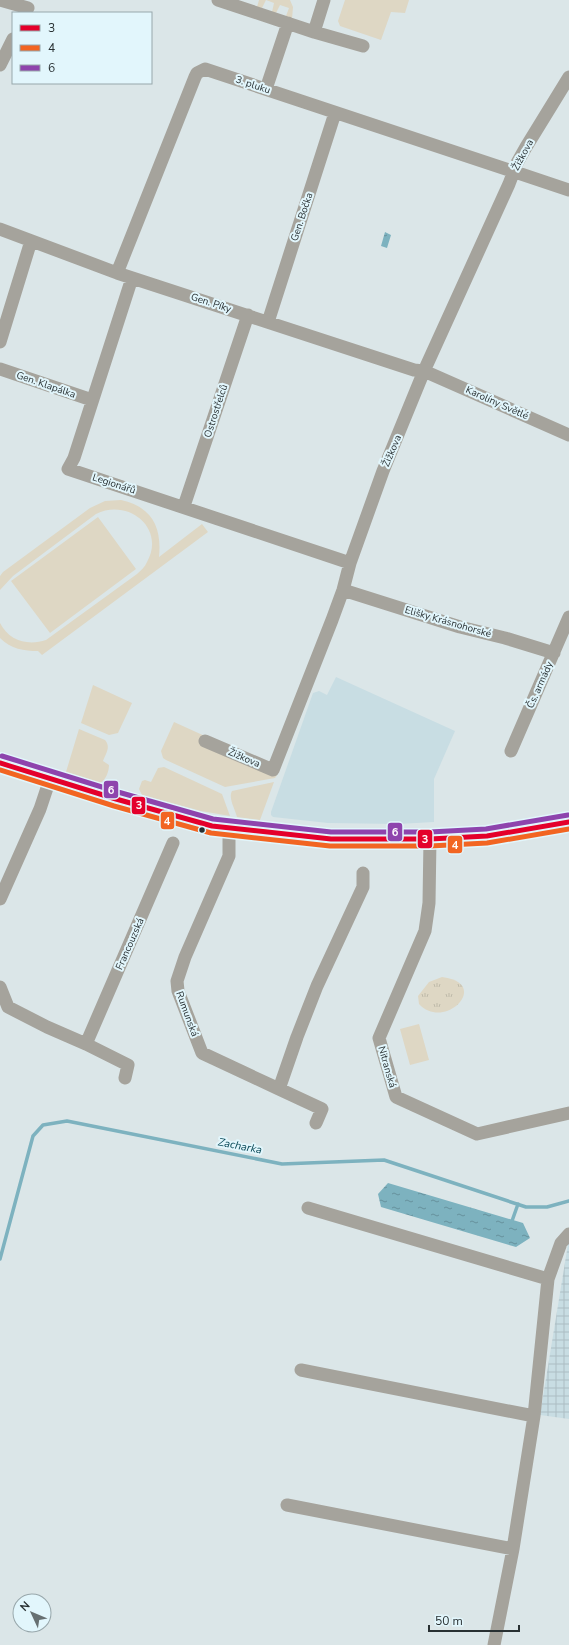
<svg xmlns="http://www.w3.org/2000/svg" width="569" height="1645" viewBox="0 0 569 1645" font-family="'Nunito Sans',sans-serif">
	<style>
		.built { fill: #c8dde3 }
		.industrial { fill: url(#industrial-grid) }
		.grass { fill: #ded7c4 }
		.park { fill: url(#park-tufts) }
		.water { fill: url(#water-ripples) }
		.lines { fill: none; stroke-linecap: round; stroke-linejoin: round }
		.stream { stroke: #7db2bf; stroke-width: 3.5 }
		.minor { stroke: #a5a39c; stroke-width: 13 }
		.bus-1-casing { stroke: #e2f6fc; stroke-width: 8 }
		.bus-2-casing { stroke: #e2f6fc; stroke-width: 8 }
		.bus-3-casing { stroke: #e2f6fc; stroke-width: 8 }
		.bus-1 { stroke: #e4002b; stroke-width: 5 }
		.bus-2 { stroke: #f26522; stroke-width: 5 }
		.bus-3 { stroke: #8e44ad; stroke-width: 5 }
		.bus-dot { fill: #283032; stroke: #e2f6fc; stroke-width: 1.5 }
		.labels { text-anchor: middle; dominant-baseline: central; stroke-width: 4; stroke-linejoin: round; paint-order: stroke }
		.street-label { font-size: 10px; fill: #283032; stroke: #e2f6fc }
		.water-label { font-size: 11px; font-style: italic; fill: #054654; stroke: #e2f6fc }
		.line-badge { stroke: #e2f6fc; stroke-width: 1.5 }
		.badge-label { font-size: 11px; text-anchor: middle; font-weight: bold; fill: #fff }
	</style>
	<defs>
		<pattern id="industrial-grid" width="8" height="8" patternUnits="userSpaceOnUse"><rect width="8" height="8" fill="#c8dde3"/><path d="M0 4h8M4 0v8" fill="none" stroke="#acbec3"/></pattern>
		<pattern id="park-tufts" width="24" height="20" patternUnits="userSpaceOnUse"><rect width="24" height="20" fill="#ded7c4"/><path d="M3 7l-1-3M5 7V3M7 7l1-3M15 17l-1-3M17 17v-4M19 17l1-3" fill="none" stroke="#beb9a9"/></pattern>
		<pattern id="water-ripples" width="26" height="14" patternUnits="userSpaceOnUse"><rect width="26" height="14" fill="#7db2bf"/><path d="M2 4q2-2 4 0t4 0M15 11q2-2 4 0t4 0" fill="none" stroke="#66919c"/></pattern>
	</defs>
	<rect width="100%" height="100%" fill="#dbe6e8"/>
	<path class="built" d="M336 677 455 731 434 779V822L398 824 328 823 273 817 271 815V812L313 693 319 691 327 695Z"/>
	<path class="industrial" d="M569 1238V1419L540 1415Z"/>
	<path class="grass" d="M259 0H290L293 7 292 19 286 16 289 8 280 5 276 13 272 12 274 3 266 0 262 8 257 7Z
		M345 0H409L405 13 391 12 381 40 340 26 338 21Z
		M121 500C152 507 162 527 159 557L202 524 208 532 42 655 38 651C24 651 11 649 0 638V623C9 641 28 646 46 640L137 574C141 570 145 567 147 562 166 528 128 498 96 514L13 576 0 590V576L3 572 90 508 105 501Z
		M98 517 136 569 50 633 11 581Z
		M93 685 132 703 118 733 109 735 81 723Z
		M174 722 207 737 277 775 275 778 225 787 166 760 163 758 161 751Z
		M79 729 105 740C111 747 106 753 103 761L109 765C109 771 106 780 100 783L66 772Z
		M164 767 222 794 230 816 201 811 142 795 139 789 142 781 145 780 151 782 158 768Z
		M274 782 260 820 237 817C235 809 228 798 232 791Z
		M419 1024 429 1060 410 1065 400 1029Z"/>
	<path class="park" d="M442 977C492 983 445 1032 419 1004L418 996 429 982Z"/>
	<path class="water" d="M385 232 391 235 387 248 381 246Z
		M388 1183 523 1223 530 1238 516 1247 381 1207 378 1194Z"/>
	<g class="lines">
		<path class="stream" d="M512 1221 518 1204
			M0 1259 33 1136 43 1125 67 1121 282 1164 384 1160 526 1207H547L569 1201"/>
		<path class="minor" d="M0 0 28 8
			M218 0 314 32 324 0
			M314 32 363 46
			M0 65 13 39
			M266 89 288 23
			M0 229 117 273 414 370 424 371 569 435
			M117 273 195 77 197 73 205 69 569 190
			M132 278 74 458 68 469 350 563
			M268 322 335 113
			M0 342 31 241
			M0 369 92 400
			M184 506 248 315
			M343 590 460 627 505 638 554 653
			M205 741 273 770 332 620 343 590 350 563 383 471 424 371 509 184 517 163 526 147 569 77
			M511 751 569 617
			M0 763 116 799 212 826 331 839H430L487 836 569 822
			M229 827V856L185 957 177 981 178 991 202 1053 279 1089 297 1037 317 986 363 887V873
			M430 839 429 903 425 931 379 1038 396 1097 477 1134 569 1113
			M0 899 40 809 50 779
			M0 987 8 1007 47 1027 86 1044 173 843
			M86 1044 128 1065 125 1078
			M279 1089 322 1109 316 1123
			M308 1208 548 1279
			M301 1370 534 1416
			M287 1505 513 1549
			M494 1645 513 1549 534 1416 548 1279 561 1243 569 1234"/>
		<defs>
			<path id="bus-1" d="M0 763 116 799 212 826 331 839H430L487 836 569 822"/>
			<path id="bus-2" d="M0 770 114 806 211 833 330 846H430L487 843 569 829"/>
			<path id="bus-3" d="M2 756 118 792 213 819 331 832H430L486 829 568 815"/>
		</defs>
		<use href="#bus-1" class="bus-1-casing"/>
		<use href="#bus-2" class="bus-2-casing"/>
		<use href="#bus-3" class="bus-3-casing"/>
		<use href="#bus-1" class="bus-1"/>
		<use href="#bus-2" class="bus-2"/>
		<use href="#bus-3" class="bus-3"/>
	</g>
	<circle class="bus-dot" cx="202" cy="830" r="3.5"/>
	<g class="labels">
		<g class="street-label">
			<text transform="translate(253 85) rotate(19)">3. pluku</text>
			<text transform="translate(523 155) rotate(-62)">Žižkova</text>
			<text transform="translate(302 217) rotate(-72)">Gen. Bočka</text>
			<text transform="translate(211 303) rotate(18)">Gen. Píky</text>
			<text transform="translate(46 385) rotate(19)">Gen. Klapálka</text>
			<text transform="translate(497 403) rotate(24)">Karolíny Světlé</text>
			<text transform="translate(216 411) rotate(-72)">Ostrostřelců</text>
			<text transform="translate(392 451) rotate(-67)">Žižkova</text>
			<text transform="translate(114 484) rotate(18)">Legionářů</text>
			<text transform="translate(448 622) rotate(16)">Elišky Krásnohorské</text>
			<text transform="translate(540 685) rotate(-66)">Čs. armády</text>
			<text transform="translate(244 758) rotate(23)">Žižkova</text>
			<text transform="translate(130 944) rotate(-66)">Francouzská</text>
			<text transform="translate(187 1014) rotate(70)">Rumunská</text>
			<text transform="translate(387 1067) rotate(74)">Nitranská</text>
		</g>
		<g class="water-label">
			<text transform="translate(240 1146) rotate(11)">Zacharka</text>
		</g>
	</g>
	<g class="line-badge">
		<rect x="103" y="780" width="16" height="19" rx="4" fill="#8e44ad"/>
		<rect x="131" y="796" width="15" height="19" rx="4" fill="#e4002b"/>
		<rect x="160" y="811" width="15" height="19" rx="4" fill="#f26522"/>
		<rect x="387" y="822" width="16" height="20" rx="4" fill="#8e44ad"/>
		<rect x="417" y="829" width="16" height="20" rx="4" fill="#e4002b"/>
		<rect x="447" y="835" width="16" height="19" rx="4" fill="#f26522"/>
	</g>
	<g class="badge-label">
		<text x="111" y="794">6</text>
		<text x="139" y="809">3</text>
		<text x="167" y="825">4</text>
		<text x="395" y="836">6</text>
		<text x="425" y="843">3</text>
		<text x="455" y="849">4</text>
	</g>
	<rect x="12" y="12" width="140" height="72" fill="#e2f6fc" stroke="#98a7ab"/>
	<rect x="20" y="25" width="20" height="6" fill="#e4002b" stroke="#98a7ab"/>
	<text x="48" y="32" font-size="12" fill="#283032">3</text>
	<rect x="20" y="45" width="20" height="6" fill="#f26522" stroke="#98a7ab"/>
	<text x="48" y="52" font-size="12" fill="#283032">4</text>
	<rect x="20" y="65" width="20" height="6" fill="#8e44ad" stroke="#98a7ab"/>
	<text x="48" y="72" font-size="12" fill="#283032">6</text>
	<g transform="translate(32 1613) rotate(314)"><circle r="19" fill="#e2f6fc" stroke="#98a7ab"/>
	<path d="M0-3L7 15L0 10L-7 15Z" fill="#677072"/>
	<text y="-6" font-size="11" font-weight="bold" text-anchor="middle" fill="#283032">N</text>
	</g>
	<path d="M429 1625v6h90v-6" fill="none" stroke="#283032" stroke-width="2"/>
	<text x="435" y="1625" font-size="12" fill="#283032" stroke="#e2f6fc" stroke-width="3" paint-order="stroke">50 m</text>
</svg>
